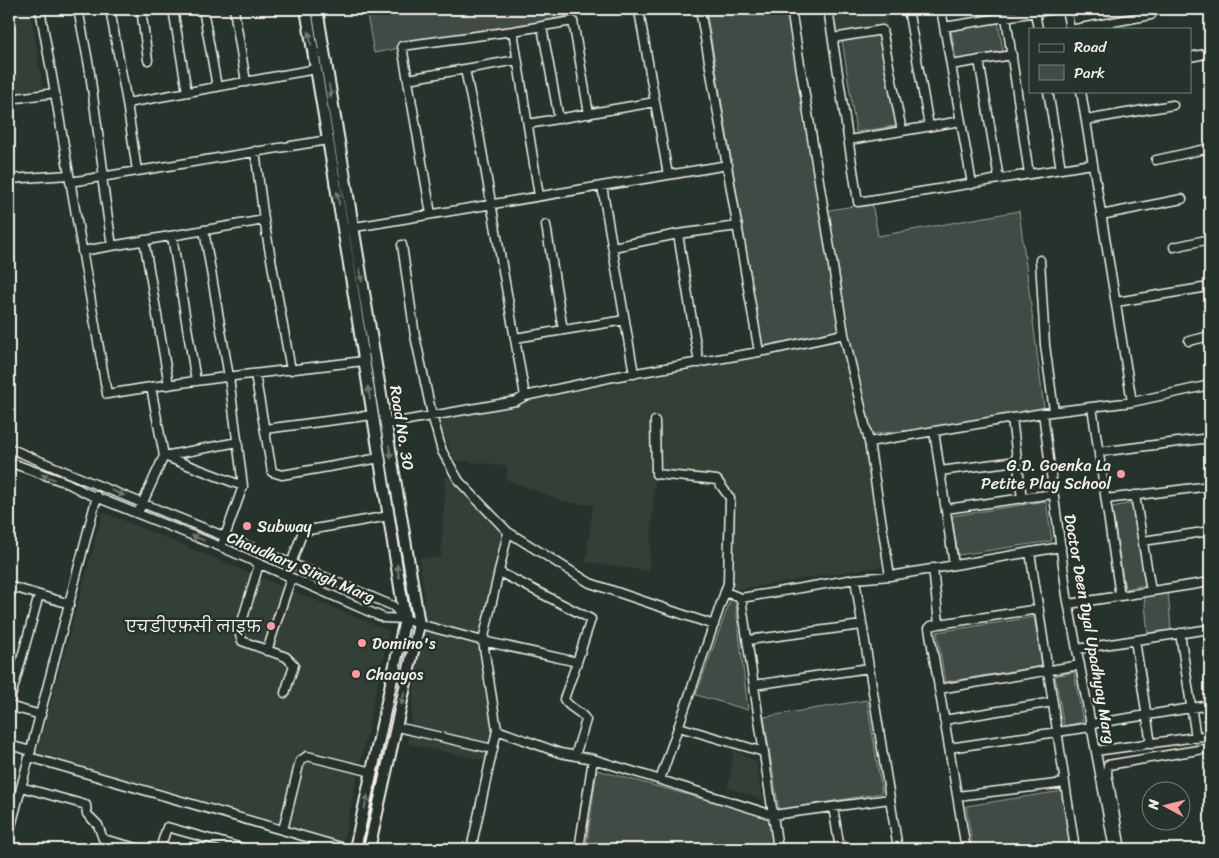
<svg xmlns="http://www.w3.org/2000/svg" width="1219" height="858" viewBox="0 0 1219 858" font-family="Sriracha,'Playpen Sans Deva',sans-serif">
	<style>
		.built { fill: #333f39 }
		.green { fill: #414b45; stroke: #9a9e96 }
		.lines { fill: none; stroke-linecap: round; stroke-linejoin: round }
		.minor-casing { stroke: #f4f1e8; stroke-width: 11 }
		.tertiary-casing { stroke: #f4f1e8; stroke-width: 14 }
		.minor { stroke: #26332d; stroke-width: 8 }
		.tertiary { stroke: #26332d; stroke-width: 10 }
		.oneway { fill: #6e766e }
		.poi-dot { fill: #ff9aa2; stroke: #26332d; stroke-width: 2 }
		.labels { text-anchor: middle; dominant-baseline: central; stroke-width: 5; stroke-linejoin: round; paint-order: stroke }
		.street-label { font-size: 16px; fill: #f4f1e8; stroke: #26332d }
		.poi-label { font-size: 16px; fill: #f4f1e8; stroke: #26332d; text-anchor: start }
	</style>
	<rect width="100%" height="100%" fill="#26332d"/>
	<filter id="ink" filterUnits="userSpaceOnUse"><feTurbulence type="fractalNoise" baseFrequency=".02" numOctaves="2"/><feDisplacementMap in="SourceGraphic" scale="10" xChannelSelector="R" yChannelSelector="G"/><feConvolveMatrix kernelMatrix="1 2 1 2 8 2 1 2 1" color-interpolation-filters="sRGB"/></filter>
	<g filter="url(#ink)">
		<path class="built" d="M9 9H30L43 88 9 94Z
			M823 9H885L888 32 829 41Z
			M848 339 864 435 882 566 734 590 735 537 727 483 655 474 649 571 586 562 593 505 564 502 506 479 507 466 454 460 438 418Z
			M446 475 501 530 486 644 498 740 487 761 408 744 425 599 419 558H441Z
			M103 512 389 631 342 847 35 759Z
			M734 750 756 762 763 800 728 788Z"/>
		<path class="green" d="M366 9H605L374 53Z
			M706 9H789L824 211 872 203 878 236 1019 211 1045 416 864 435 848 339 764 355Z
			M998 22 1003 51 956 60 951 30Z
			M888 32 902 125 856 132 842 39Z
			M1046 501 1052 541 958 555 952 516Z
			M1132 503 1145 585 1125 589 1112 507Z
			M734 590 748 710 696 695Z
			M1168 591 1171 630 1148 634 1144 594Z
			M1034 617 1042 666 945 682 937 632Z
			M1074 672 1083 722 1064 726 1055 676Z
			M867 700 882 793 779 810 764 717Z
			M597 770 769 817 774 849H586Z
			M1062 791 1071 849H973L966 806Z"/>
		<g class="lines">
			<defs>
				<path id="minor" d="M40 9 55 93
					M78 9 89 66 104 177
					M110 9 127 103
					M141 9 148 60
					M173 9 187 92
					M203 9 217 87
					M234 9 246 82
					M651 9 639 11 668 175
					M791 9 844 334 869 442 890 576
					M828 9 858 202 1092 164
					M908 9 929 126
					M941 9 972 184
					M1066 9 1070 29
					M1035 12 1038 29
					M1006 17 1029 174
					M542 27 559 119
					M944 27 1055 9
					M1075 29 1151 15
					M513 31 573 21 589 114
					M833 38 882 30 902 131
					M1190 57 1210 53
					M979 60 999 179
					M951 65 1012 55
					M465 69 475 119 479 134 525 396
					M408 79 517 60
					M1048 91 1061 169
					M1081 91 1132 402
					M9 99 55 93 107 394 151 387 164 456 138 513
					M1086 120 1173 105
					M528 124 655 102
					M849 140 961 121
					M255 151 264 220 291 370
					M1156 160 1210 148
					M137 171 127 103 316 69
					M102 177 112 246
					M9 179 69 175
					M70 182 328 140
					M602 186 634 374
					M431 214 402 46 513 31 539 196
					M1101 215 1182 199
					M546 225 563 330
					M343 229 728 165
					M204 230 229 377 243 486 223 542
					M172 236 196 381
					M144 240 169 385
					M402 245 415 336 432 415 442 451 459 481 508 532 590 583 714 625
					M613 247 678 234
					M1174 247 1210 239
					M82 251 264 220
					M1040 260 1045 345 1054 411
					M1116 302 1202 288
					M515 338 625 320
					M1189 341 1210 336
					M765 351 844 334
					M699 363 678 234 738 226
					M255 374 272 472 282 475 380 458
					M151 387 226 377 364 361
					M1092 407 1120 596
					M1043 413 1067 596 1114 849
					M1012 418 1022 499
					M655 421 656 474 717 480 730 498 728 583 660 780
					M386 424 516 401 525 396 613 377 759 352 700 9
					M265 429 373 415
					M934 431 954 565
					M869 442 1043 413 1132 402 1210 385
					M9 448 90 482 332 580 393 606 405 619
					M1099 452 1210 438
					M164 456 243 486
					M164 456 238 442
					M9 462 67 483 86 493 221 547 384 618 405 619 419 624 483 641 577 662 564 699C569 709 582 711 586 720L575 756
					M940 471 1017 461
					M1135 495 1151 591
					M1106 499 1210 486
					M946 509 1053 494
					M1143 541 1210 531
					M1030 552 1075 849
					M259 564 239 632 242 641 286 657 294 665 285 693
					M291 564 303 531 389 516
					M933 568 939 624
					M499 572 591 619 577 662
					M855 579 898 849
					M9 586 70 604
					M725 592 741 598 855 579 890 576 1061 547
					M9 597 12 587
					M741 598 778 849
					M1069 604 1210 582
					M1180 633 1196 738
					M748 640 862 625
					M1135 640 1151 744
					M1077 649 1210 629
					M267 651 291 578
					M754 685 869 668
					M939 689 1080 665
					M9 704 39 595
					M9 706 41 715
					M944 720 1053 702
					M1091 724 1210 705
					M397 727 493 749
					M679 727 764 752
					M497 730 560 753 593 759 773 815 890 799
					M9 745 31 751
					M949 748 1091 727
					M1096 751 1210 735
					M29 757 348 849
					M21 787 86 805 87 814 98 825 103 839 141 849
					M957 796 1065 783
					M833 807 840 849
					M283 830 300 761 307 756 372 772
					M9 834 97 496
					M160 849 167 827 246 849
					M471 849 497 730 483 641 508 532
					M579 849 593 759
					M966 849 929 628 931 626 939 624 1039 609
					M1121 849 1107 773 1108 765 1210 748"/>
				<path id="tertiary" d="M306 9 349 264 405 619 355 849
					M317 9 419 624 369 849"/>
			</defs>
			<use href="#minor" class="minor-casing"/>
			<use href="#tertiary" class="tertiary-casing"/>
			<use href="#minor" class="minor"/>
			<use href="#tertiary" class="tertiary"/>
		</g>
		<defs><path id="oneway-solid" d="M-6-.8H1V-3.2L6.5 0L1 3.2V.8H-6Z" transform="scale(1.25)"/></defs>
		<g class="oneway">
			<use href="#oneway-solid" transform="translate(310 38) rotate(-100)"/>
			<use href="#oneway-solid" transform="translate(330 91) rotate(81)"/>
			<use href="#oneway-solid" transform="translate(338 198) rotate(-100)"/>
			<use href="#oneway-solid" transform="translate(361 275) rotate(81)"/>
			<use href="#oneway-solid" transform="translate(369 393) rotate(-99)"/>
			<use href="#oneway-solid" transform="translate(390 452) rotate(81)"/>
			<use href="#oneway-solid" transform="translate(48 477) rotate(-159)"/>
			<use href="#oneway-solid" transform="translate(118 493) rotate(22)"/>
			<use href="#oneway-solid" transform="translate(198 538) rotate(-158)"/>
			<use href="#oneway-solid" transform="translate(398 571) rotate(-99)"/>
			<use href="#oneway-solid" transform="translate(403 698) rotate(102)"/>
			<use href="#oneway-solid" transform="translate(366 802) rotate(-77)"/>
		</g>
	</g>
	<g class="poi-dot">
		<circle cx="1121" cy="474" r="5"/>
		<circle cx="247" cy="526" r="5"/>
		<circle cx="271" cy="626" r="5"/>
		<circle cx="362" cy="643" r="5"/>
		<circle cx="356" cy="674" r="5"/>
	</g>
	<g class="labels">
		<g class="street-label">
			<text transform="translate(402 428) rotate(81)">Road No. 30</text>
			<text transform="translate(301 567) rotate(23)">Chaudhary Singh Marg</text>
			<text transform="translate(1090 629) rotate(80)">Doctor Deen Dyal Upadhyay Marg</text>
		</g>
		<g class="poi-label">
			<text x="1111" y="465" text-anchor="end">G.D. Goenka La<tspan x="1111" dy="18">Petite Play School</tspan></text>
			<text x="257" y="526">Subway</text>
			<text x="261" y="626" text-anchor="end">एचडीएफ़सी लाइफ़</text>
			<text x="372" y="643">Domino's</text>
			<text x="366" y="674">Chaayos</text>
		</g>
	</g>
	<rect width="1219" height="858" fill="none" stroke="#26332d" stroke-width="30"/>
	<rect x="15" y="15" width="1189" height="828" fill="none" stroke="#f4f1e8" stroke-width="2" filter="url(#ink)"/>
	<rect x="1029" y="28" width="162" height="65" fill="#26332d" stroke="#787f78"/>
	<rect x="1039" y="44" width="25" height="8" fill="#26332d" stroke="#787f78"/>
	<text x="1074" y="52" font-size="15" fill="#f4f1e8">Road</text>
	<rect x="1039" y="65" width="25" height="15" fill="#414b45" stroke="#787f78"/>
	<text x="1074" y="78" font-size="15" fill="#f4f1e8">Park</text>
	<g transform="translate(1166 806) rotate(277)"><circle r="24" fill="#26332d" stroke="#787f78"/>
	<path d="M0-4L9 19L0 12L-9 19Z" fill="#ff9aa2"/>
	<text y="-8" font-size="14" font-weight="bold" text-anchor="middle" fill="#f4f1e8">N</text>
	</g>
</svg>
